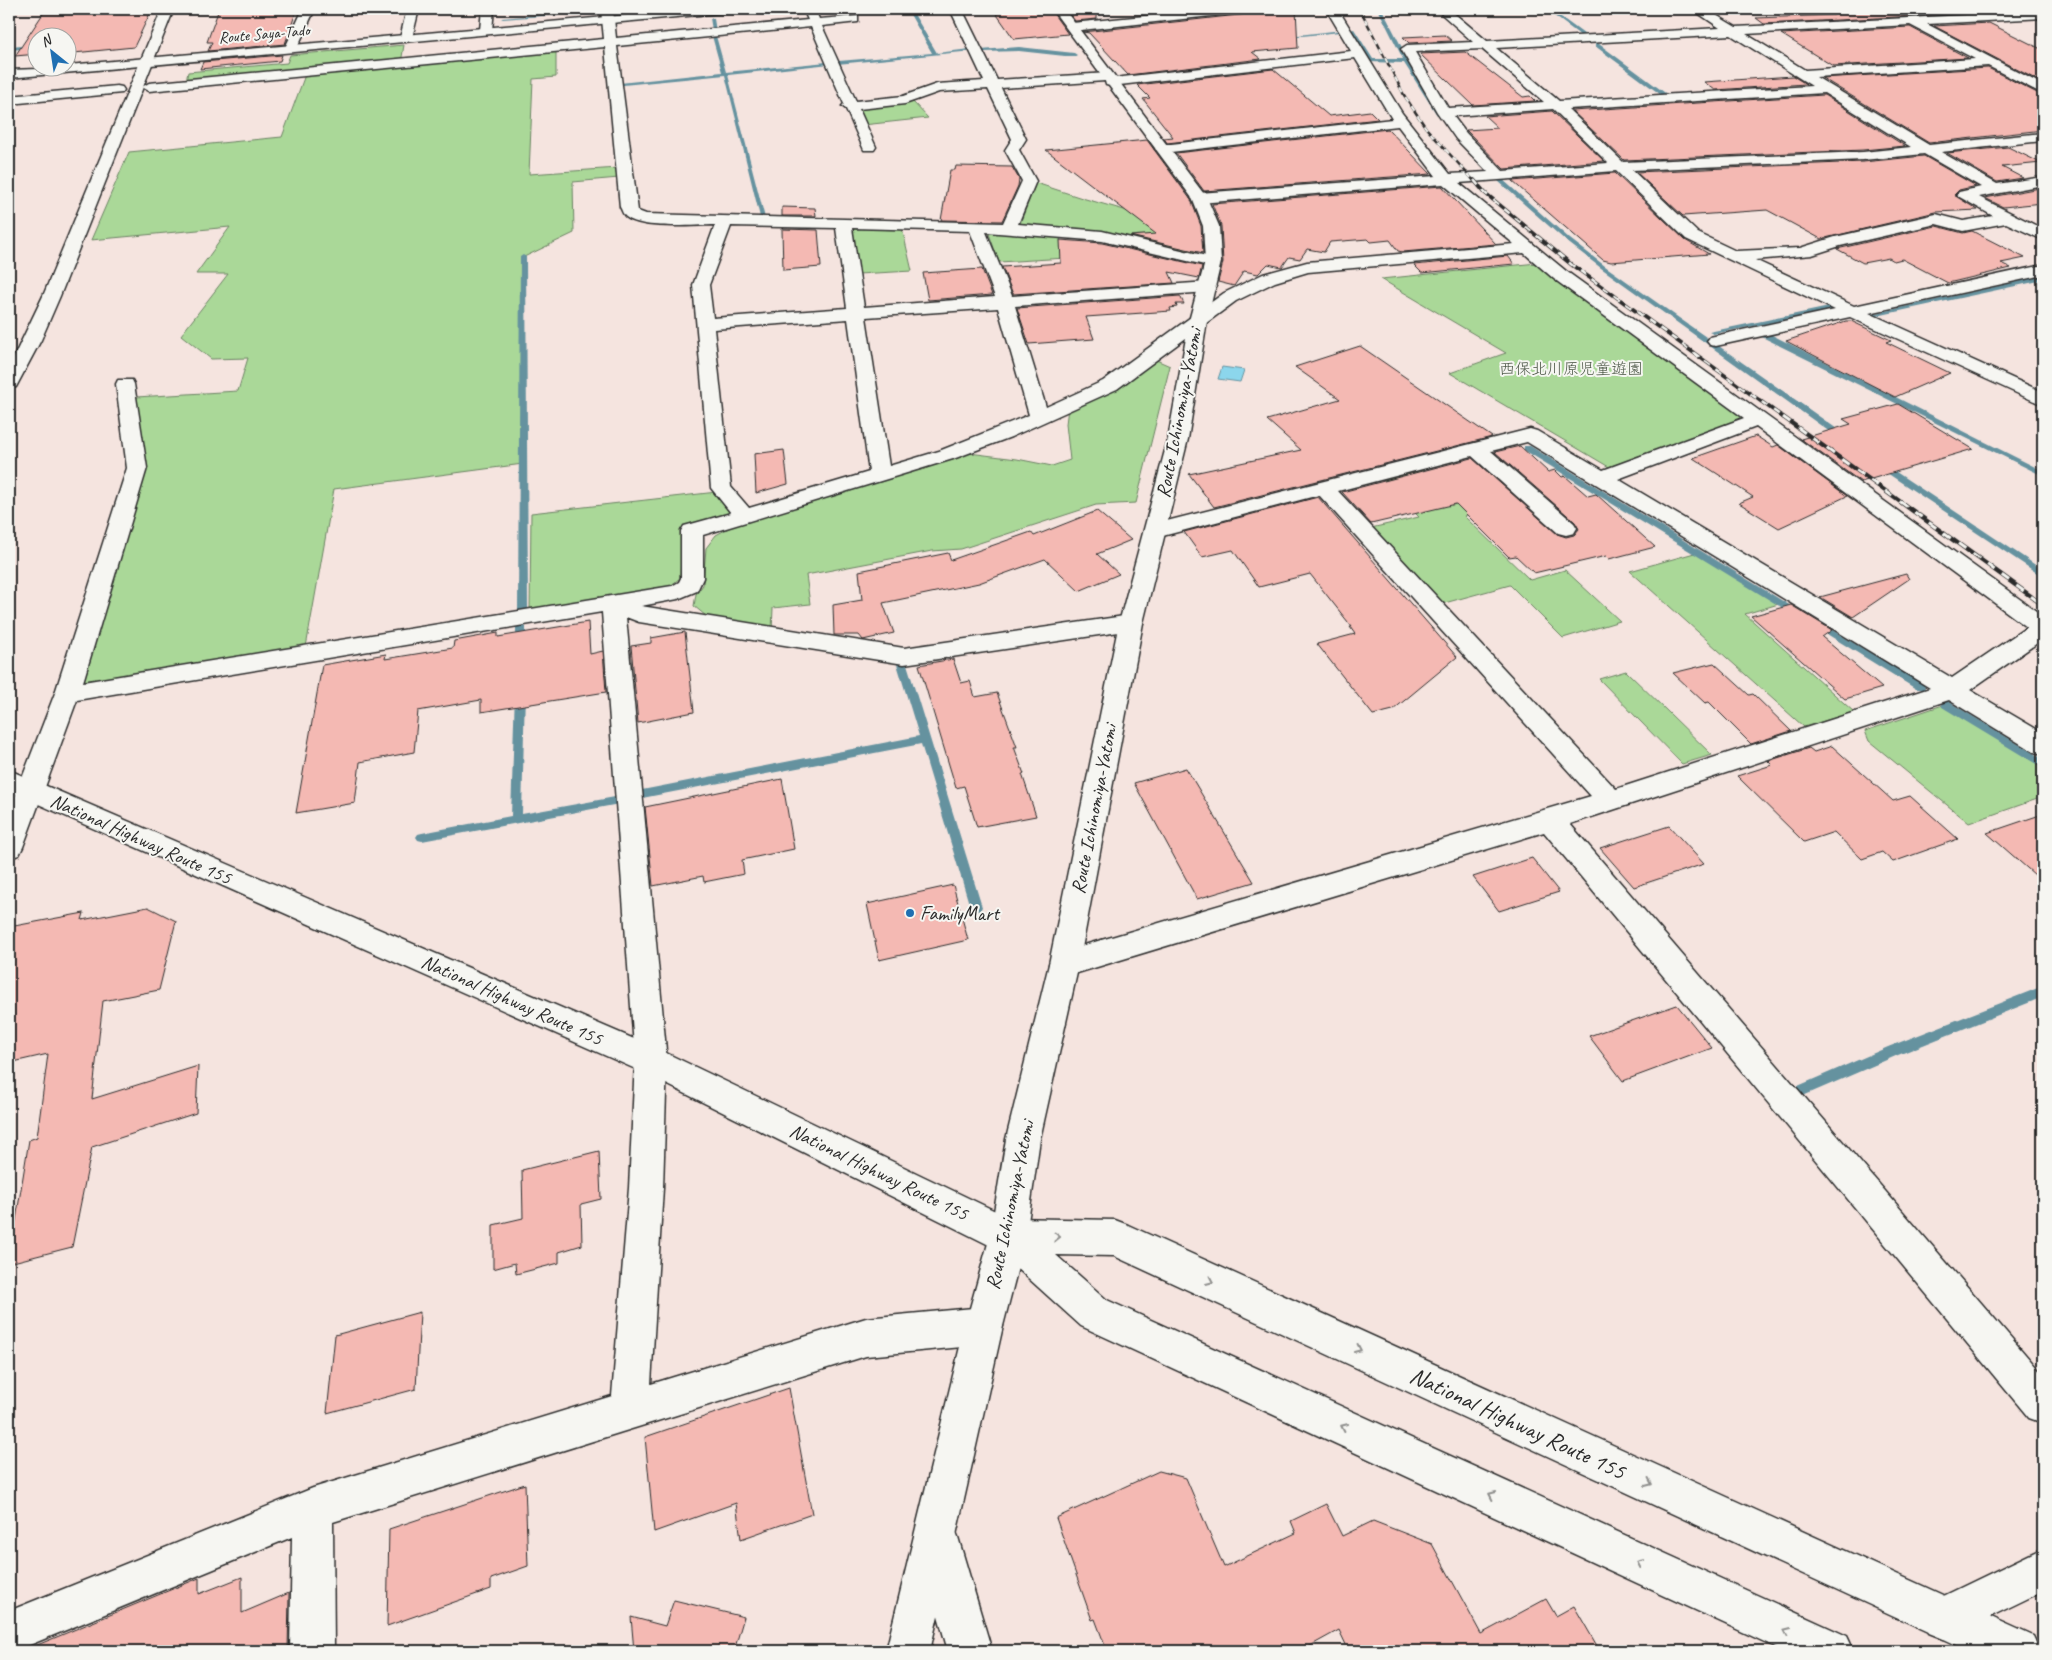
<svg xmlns="http://www.w3.org/2000/svg" width="2052" height="1660" viewBox="0 0 2052 1660" font-family="Caveat,'Klee One',sans-serif">
	<style>
		.green { fill: #aad898; stroke: #6a8262 }
		.water { fill: #8cd6ec; stroke: #65929f }
		.lines { fill: none; stroke-linecap: round; stroke-linejoin: round }
		.stream { fill: #65929f; fill-rule: evenodd }
		.building { fill: #f4b9b3; stroke: #2b2b2b }
		.minor-casing { stroke: #2b2b2b; stroke-width: 3 }
		.tertiary-casing { stroke: #2b2b2b; stroke-width: 3 }
		.secondary-casing { stroke: #2b2b2b; stroke-width: 3 }
		.trunk-casing { stroke: #2b2b2b; stroke-width: 3 }
		.minor { fill: #f6f6f2; fill-rule: evenodd }
		.tertiary { fill: #f6f6f2; fill-rule: evenodd }
		.secondary { fill: #f6f6f2; fill-rule: evenodd }
		.trunk { fill: #f6f6f2; fill-rule: evenodd }
		.rail-far2-casing { stroke: #2b2b2b; stroke-width: 2.5 }
		.rail-far1-casing { stroke: #2b2b2b; stroke-width: 4 }
		.rail-casing { stroke: #2b2b2b; stroke-width: 4.5 }
		.rail-far2 { stroke: #f6f6f2; stroke-width: 2; stroke-dasharray: 5.5; stroke-linecap: butt }
		.rail-far1 { stroke: #f6f6f2; stroke-width: 2.5; stroke-dasharray: 7; stroke-linecap: butt }
		.rail { stroke: #f6f6f2; stroke-width: 3; stroke-dasharray: 9; stroke-linecap: butt }
		.oneway { stroke: #90908e }
		.poi-dot { fill: #1f6fb2; stroke: #f6f6f2; stroke-width: 2 }
		.labels { text-anchor: middle; dominant-baseline: central; stroke-width: 4; stroke-linejoin: round; paint-order: stroke }
		.far-street-label { font-size: 16px; fill: #2b2b2b; stroke: #f6f6f2 }
		.far-park-label { font-size: 16px; fill: #4b5646; stroke: #f6f6f2 }
		.street-label { font-size: 20px; fill: #2b2b2b; stroke: #f6f6f2 }
		.poi-label { font-size: 20px; fill: #2b2b2b; stroke: #f6f6f2; text-anchor: start }
		.near-street-label { font-size: 24px; fill: #2b2b2b; stroke: #f6f6f2 }
	</style>
	<rect width="100%" height="100%" fill="#f5e4df"/>
	<filter id="ink" filterUnits="userSpaceOnUse"><feTurbulence type="fractalNoise" baseFrequency=".02" numOctaves="2"/><feDisplacementMap in="SourceGraphic" scale="10" xChannelSelector="R" yChannelSelector="G"/><feConvolveMatrix kernelMatrix="1 2 1 2 8 2 1 2 1" color-interpolation-filters="sRGB"/></filter>
	<g filter="url(#ink)">
		<path class="green" d="M404 45 401 63 186 81 188 72 287 63 290 55Z
			M556 51V77L533 79 529 174 618 168 619 178 573 182 574 233 524 257 523 464 334 489 306 647 78 686 145 468 136 397 238 391 248 358 211 359 181 335 228 274H196L230 227 91 240 129 152 282 137 305 75Z
			M913 102 928 118 863 125 857 109Z
			M1036 183 1082 198 1195 230V253L1105 233 1019 226Z
			M859 226 902 228 912 271 858 274 850 231Z
			M988 231 1059 236 1066 258 999 262Z
			M1537 263 1745 418 1609 467 1450 373 1506 353 1381 279Z
			M1154 359 1170 366 1136 503 1096 505 961 549 932 551 806 575 810 604 773 608 772 631 706 616 694 606 696 594 703 585 706 548 716 535 740 522 969 453 1017 459 1052 466 1070 460 1066 424 1068 408Z
			M1422 468 1470 514 1464 516 1530 580 1565 570 1620 621 1563 638 1510 585 1441 604 1371 528 1419 517 1381 478Z
			M717 492 736 515 682 529 680 578 669 587 530 610 531 513Z
			M1698 552 1782 603 1745 614 1854 712 1804 727 1630 571Z
			M1626 671 1712 755 1682 764 1599 679Z
			M1946 704 2043 764V797L1969 823 1869 741 1865 731Z"/>
		<path class="water" d="M1222 367 1244 370 1240 382 1218 379Z"/>
		<g class="lines">
			<path class="stream" d="M907 9H911L937 53 970 49 973 51 837 64 839 61 932 53Z
				M1378 9H1382L1409 61 1441 115H1437L1404 63 1369 62 1350 30 1354 29 1373 59H1403Z
				M1545 9H1550L1588 37 1584 38Z
				M591 10 593 12 503 19 501 18Z
				M2035 16 2043 19V22L2033 18Z
				M710 18 714 19 716 31 712 30Z
				M1342 30 1340 32 1283 38 1281 37Z
				M714 35 716 36 726 72 827 62 830 64 728 75 765 218 760 217 725 75 623 85 620 83 722 72 712 36Z
				M1595 44H1599L1668 95V97H1664L1595 46Z
				M36 45 34 48 9 50V47Z
				M1019 47 1074 53 1077 55 1074 57 1019 51 984 52 981 50Z
				M1498 179H1502L1570 239 1605 266 1847 436V440H1841L1601 268 1566 241 1498 181Z
				M523 255 526 257 528 610 523 613 518 610 520 257Z
				M2043 276V280L1872 317 1868 315Z
				M1834 306H1837V310L1713 334 1709 332Z
				M1760 332H1766L2043 471V476L1760 336Z
				M1524 446H1530L1804 614 1799 617 1796 616 1524 450Z
				M1881 462 2043 570V577L1878 467 1877 465Z
				M1817 621 1924 685 1925 687 1924 689H1916L1814 626 1812 624 1814 622Z
				M521 624 526 627V647L521 650 516 647V627Z
				M902 661 907 664 982 907 980 910 976 912 972 910 970 907 921 744 637 799 632 795 637 791 919 736 897 664Z
				M520 687 525 691 522 814 615 797 621 801 619 804 422 841 418 840 416 837 418 834 422 833 511 816 515 691Z
				M1946 700 2043 759V768L1942 707 1941 704 1942 701Z
				M2043 986V997L1898 1055 1803 1096 1798 1094 1796 1090 1798 1086 1888 1047Z"/>
		</g>
		<path class="building" d="M46 9H152L134 47 74 53 75 51 68 52V38H38V54L15 56Z
			M219 9H297L285 44 208 51 212 42H207Z
			M993 9H1050L1068 34 1014 39Z
			M1066 9H1097V19L1075 21Z
			M1256 9H1296L1298 48 1252 52 1261 59 1128 75 1089 33 1083 32 1248 14Z
			M1829 9H1962L1970 13 1764 24 1756 18 1834 15 1829 12H1835Z
			M1989 23 2043 50V83L1934 26Z
			M1910 27 1968 58 1833 66 1781 34Z
			M1445 35 1452 41 1409 43 1403 37Z
			M1465 52 1523 97 1530 96 1535 101 1473 105 1420 54Z
			M282 55 280 61 200 69 203 62Z
			M1988 68 2043 96V130L1929 143 1822 78Z
			M1273 69 1329 116 1370 111 1378 119 1167 143 1164 138 1173 137 1143 99 1150 98 1137 85Z
			M1793 76 1806 84 1715 90 1704 82Z
			M1824 95 1905 146 1863 150 1624 160 1572 111Z
			M1552 111 1604 161 1504 169 1466 130 1498 128 1485 116Z
			M1388 129 1431 174 1204 191 1176 153Z
			M1147 140 1191 200 1201 226 1203 253 1130 236 1156 234 1046 150Z
			M2008 147 2041 163 2002 167 2023 178 1997 182 1947 153Z
			M1924 156 1976 186 1959 190 1954 195 1978 210 1936 212 1821 239 1767 210 1683 216 1636 172 1863 162Z
			M956 166 1012 167 1019 179 1018 186 1002 221 941 220 950 170H955Z
			M1615 173 1685 240 1709 254 1611 262 1603 260 1512 181Z
			M1442 186 1496 244 1403 252 1398 251 1390 240 1371 242 1368 239 1330 242 1324 252 1307 249 1300 259 1289 257 1282 267 1268 264 1258 274 1244 271 1234 286 1218 282 1223 262 1221 226 1212 204Z
			M2040 188 2043 189V203L2003 207 1985 198Z
			M782 207 815 208 816 216H782Z
			M1936 226 1963 233 1972 231 2025 258 2001 263 2011 268 1948 283 1902 259 1894 261 1889 258 1863 263 1837 249Z
			M782 229 818 230 821 267 783 270Z
			M1060 240 1102 243 1202 266 1199 278 1169 272 1174 283 1013 294 1002 267 1061 263Z
			M1508 256 1514 264 1422 273 1414 265Z
			M982 269 992 295 928 300 923 273Z
			M1180 296 1184 304H1176L1177 307 1170 308 1171 311 1086 317 1094 339 1029 344 1017 308Z
			M1846 321H1851L1891 340 1886 342 1950 373 1895 397 1786 341Z
			M1360 346 1492 437 1214 507 1189 474 1301 450 1267 420 1340 399 1295 367Z
			M1898 404 1973 449 1861 482 1801 439 1851 424 1843 419Z
			M1756 436 1773 447 1778 445 1847 496 1779 528 1739 503 1753 497 1693 458Z
			M1520 446 1548 472 1555 470 1562 477 1565 476 1588 496 1596 494 1655 547 1609 559 1606 556 1534 573 1516 556 1509 557 1456 504 1371 524 1342 492 1472 458 1557 534 1566 537 1574 535 1579 529 1575 522 1495 452Z
			M784 450 788 484 756 493 754 454Z
			M1318 497 1457 657 1393 710 1373 715 1317 644 1355 634 1350 627H1352L1310 574 1259 587 1233 550 1202 557 1184 532Z
			M1097 511 1131 540 1097 554 1119 574 1079 591 1045 559 979 583 883 603 894 633 863 640 859 635H834L833 605 862 600 859 571 948 553 951 560 1031 532 1034 536Z
			M1906 574 1909 579 1853 617 1820 597Z
			M1791 605 1832 630 1822 637 1882 688 1845 699 1751 616Z
			M588 622 590 654 603 651 606 692 481 712V700L418 711 414 752 360 762 355 803 296 813 322 665 386 654 385 659 453 648 454 641 498 633V637Z
			M685 632 694 712 638 723 631 646 651 643V638Z
			M953 659 961 683 970 681 975 697 997 693 1017 747H1014L1024 774H1022L1036 816 977 827 964 786 956 788 919 665Z
			M1714 663 1749 695 1753 694 1791 731 1751 744 1709 702 1705 703 1673 673Z
			M1832 746 1893 801 1910 796 1958 839 1893 862 1882 852 1862 859 1834 832 1804 842 1737 776 1772 765 1768 761 1809 748 1814 752Z
			M1186 768 1254 882 1197 899 1134 783Z
			M782 779 794 849 742 860 744 874 704 882 703 876 653 886 645 807Z
			M2043 814V882L1987 833Z
			M1669 826 1704 864 1634 887 1600 848Z
			M1532 858 1559 892 1499 911 1473 877Z
			M953 885 968 940 879 960 867 904Z
			M148 907 176 921 159 990 103 1001 92 1099 198 1066 196 1113 92 1147 72 1247 9 1263V1228L15 1226 29 1140 37 1137 48 1054 9 1063V927L84 913 82 920Z
			M1677 1005 1712 1048 1623 1081 1589 1036Z
			M599 1151 601 1199 581 1204 582 1245 559 1252V1263L516 1274 515 1263 493 1269V1225L523 1218 522 1170Z
			M420 1312 416 1389 327 1413 335 1335Z
			M789 1388 812 1514 741 1539 736 1503 654 1532 645 1437Z
			M1159 1471 1186 1478 1224 1567 1296 1533 1291 1521 1326 1504 1342 1536 1373 1521 1432 1544 1481 1634 1546 1599 1556 1616 1574 1606 1600 1651H1349L1339 1630 1301 1651H1107L1095 1619 1092 1620 1056 1518Z
			M525 1484 528 1566 491 1579V1589L387 1626 389 1529Z
			M242 1577V1613L289 1593 288 1651H23L199 1578V1594Z
			M674 1600 744 1617 734 1651H634L631 1617 665 1626Z"/>
		<g class="lines">
			<defs>
				<path id="minor" d="M303 9H315L297 48 295 51H287L285 48Z
					M407 9H419L412 38 406 42 400 38Z
					M482 9H494L492 30 486 34 480 30Z
					M601 9H613L616 38 808 20 803 9H815L819 19 858 16V22L822 26 856 101 903 96 937 84 984 81 950 9H962L997 80 1108 73 1113 74 1114 78 1351 51 1326 9H1338L1402 113 1450 174 1488 172 1456 139 1437 112 1401 49 1407 45 1473 42 1436 9H1449L1487 41 1720 28 1692 9H1706L1736 27 2043 11V18L1927 24 2043 85V94L1988 66 1816 77 1929 145 2043 133V141L1941 152 1997 184 2043 177V185L1979 197 2043 229V240L2006 223 1963 231 1936 224 1840 246 1812 255 1755 260 1854 306 2043 265V275L1869 313 2043 392V405L1850 317 1716 346 1710 345 1707 341 1710 337 1835 310 1686 239 1616 171 1459 183 1566 271 2043 616V639L1970 690 2043 733V754L2034 752 1949 700 1570 824 2043 1375V1423L2029 1418 1544 832 1064 977 1053 973 1049 964 1053 955 1064 951 1591 796 1319 495 1155 538 1147 536 1144 531 1147 526 1530 429 1537 431 1603 470 1744 418 1554 279 1524 253 1308 272 1275 282 1236 301 1117 389 1011 437 953 459 703 535V578L697 591 678 599 641 606 904 648 1131 615 1139 617 1143 623 1139 629 904 664 639 622 626 617 667 1061 663 1188 651 1384 866 1318 984 1307 997 1313 1003 1326 997 1339 984 1345 866 1356 333 1522 334 1651H290L292 1537 15 1651H9V1611L313 1488 612 1396 629 1188 635 1061 602 612 77 700 23 847 19 855 9 858V812L55 693 127 468 116 384 118 380H132L134 384 147 468 83 682 672 586 679 582 681 578V531L684 526 731 513 711 488 693 285 715 225C694 225 642 230 626 217 623 215 622 210 620 207L605 47 149 91 142 87 149 83 604 39ZM1910 25 1975 59 1805 70 1746 34ZM811 27 844 104 842 106 846 109 864 150H874L876 147 859 109 905 104 939 92 988 89 1012 139 1005 150 1022 181 1003 223 646 214 638 211 617 46ZM1731 35 1812 86 1559 101 1496 48ZM1482 49 1544 102 1448 108 1415 52ZM1355 58 1392 119 1162 145 1155 149 1162 153 1398 126 1436 176 1199 193 1191 198 1199 203 1443 184 1514 244 1307 262 1263 274 1224 293 1103 381 1046 407 1015 306 1208 292 1214 291 1216 287 1214 283 1208 282 1012 296 986 232 1102 241 1213 267 1219 265 1221 262 1219 259 1102 231 1018 224 1036 181 1019 150 1026 139 1001 88 1105 81 1106 85 1111 86ZM1824 93 1911 147 1863 152 1623 162 1568 109ZM1553 109 1608 163 1503 171 1466 133 1453 116ZM1924 154 1981 187 1959 192 1956 195 1993 216 1963 221 1936 214 1835 237 1800 248 1736 251 1698 233 1632 170 1863 160ZM731 226 836 228 847 308 713 318 709 285ZM852 228 970 231 995 297 864 307ZM998 308 1029 415 939 451 889 466 866 317ZM848 319 869 472 749 508 731 487 714 329ZM1756 427 2027 627 1952 678 1618 479ZM1527 442 1930 688 1616 789 1338 491 1472 456 1558 533 1566 535 1574 533 1577 528 1574 523 1491 451Z
					M1216 9H1254L1248 12 1072 31 1066 27 1072 23Z
					M117 86 122 87 124 90 122 93 9 104V96Z
					M937 1516 952 1522 958 1537 992 1651H948L916 1537 922 1522Z
					M2043 1548V1591L1944 1639 1929 1633 1923 1618 1929 1603Z"/>
				<path id="tertiary" d="M162 9H174L60 296 41 340 16 387 9 389V367L43 296Z"/>
				<path id="secondary" d="M695 9H737L731 12 9 78V70L68 68V65Z
					M1052 9H1064L1207 198 1219 226 1221 262 1207 321 1188 439 1143 623 1079 964 1040 1139 1026 1236 1003 1326 930 1651H886L965 1326 990 1236 1006 1139 1049 964 1119 623 1168 439 1189 321 1205 262 1203 226 1192 198Z"/>
				<path id="trunk" d="M9 770 662 1051 1010 1218 1115 1220 1128 1225 2033 1636 2040 1651H1970L1114 1256 1056 1255 1107 1300 1847 1636 1854 1651H1784L1081 1326 995 1248 640 1071 9 791Z"/>
			</defs>
			<use href="#minor" class="minor-casing"/>
			<use href="#tertiary" class="tertiary-casing"/>
			<use href="#secondary" class="secondary-casing"/>
			<use href="#trunk" class="trunk-casing"/>
			<use href="#minor" class="minor"/>
			<use href="#tertiary" class="tertiary"/>
			<use href="#secondary" class="secondary"/>
			<use href="#trunk" class="trunk"/>
			<defs>
				<path id="rail-far2" d="M1360 9 1404 95 1426 128 1475 182"/>
				<path id="rail-far1" d="M1474 180 1485 193 1572 265 1784 418"/>
				<path id="rail" d="M1783 417 2043 605"/>
			</defs>
			<use href="#rail-far2" class="rail-far2-casing"/>
			<use href="#rail-far1" class="rail-far1-casing"/>
			<use href="#rail" class="rail-casing"/>
			<use href="#rail-far2" class="rail-far2"/>
			<use href="#rail-far1" class="rail-far1"/>
			<use href="#rail" class="rail"/>
		</g>
		<defs><path id="oneway-chevron" d="M-2-3.5L2.5 0L-2 3.5" fill="none" stroke-width="1.6" stroke-linecap="round" stroke-linejoin="round" transform="scale(1.25)"/></defs>
		<g class="oneway">
			<use href="#oneway-chevron" transform="translate(1057 1237) rotate(1)"/>
			<use href="#oneway-chevron" transform="translate(1210 1281) rotate(25)"/>
			<use href="#oneway-chevron" transform="translate(1358 1349) rotate(25)"/>
			<use href="#oneway-chevron" transform="translate(1344 1427) rotate(-155)"/>
			<use href="#oneway-chevron" transform="translate(1649 1483) rotate(25)"/>
			<use href="#oneway-chevron" transform="translate(1492 1495) rotate(-155)"/>
			<use href="#oneway-chevron" transform="translate(1640 1563) rotate(-155)"/>
			<use href="#oneway-chevron" transform="translate(1787 1631) rotate(-155)"/>
		</g>
	</g>
	<circle class="poi-dot" cx="910" cy="913" r="5"/>
	<g class="labels">
		<g class="far-street-label">
			<text transform="translate(264 34) rotate(-5)">Route Saya-Tado</text>
		</g>
		<g class="far-park-label">
			<text x="1571" y="369">西保北川原児童遊園</text>
		</g>
		<g class="street-label">
			<text transform="translate(1179 413) rotate(-79)">Route Ichinomiya-Yatomi</text>
			<text transform="translate(1094 809) rotate(-79)">Route Ichinomiya-Yatomi</text>
			<text transform="translate(141 839) rotate(24)">National Highway Route 155</text>
			<text transform="translate(512 1000) rotate(24)">National Highway Route 155</text>
			<text transform="translate(879 1172) rotate(26)">National Highway Route 155</text>
			<text transform="translate(1010 1205) rotate(-78)">Route Ichinomiya-Yatomi</text>
		</g>
		<g class="poi-label">
			<text x="920" y="913">FamilyMart</text>
		</g>
		<g class="near-street-label">
			<text transform="translate(1518 1423) rotate(25)">National Highway Route 155</text>
		</g>
	</g>
	<rect width="2052" height="1660" fill="none" stroke="#f6f6f2" stroke-width="30"/>
	<rect x="15" y="15" width="2022" height="1630" fill="none" stroke="#2b2b2b" stroke-width="2" filter="url(#ink)"/>
	<g transform="translate(52 52) rotate(330)"><circle r="24" fill="#f6f6f2" stroke="#a5a5a2"/>
	<path d="M0-4L9 19L0 12L-9 19Z" fill="#1f6fb2"/>
	<text y="-8" font-size="14" font-weight="bold" text-anchor="middle" fill="#2b2b2b">N</text>
	</g>
</svg>
